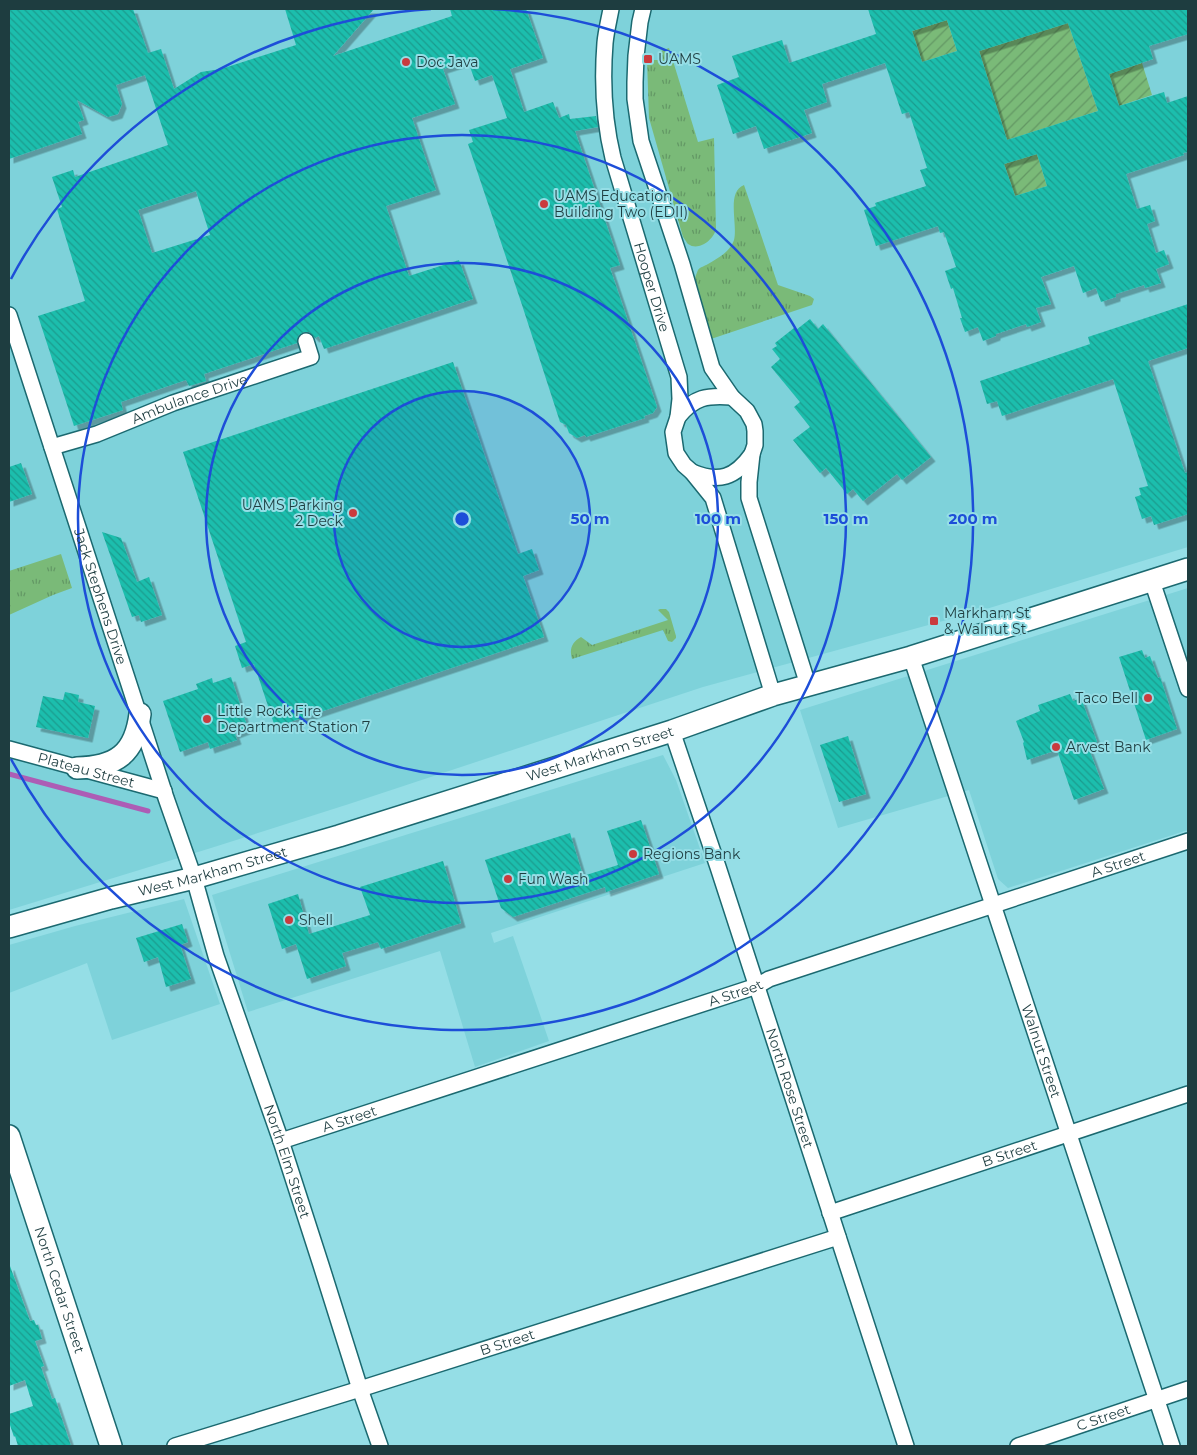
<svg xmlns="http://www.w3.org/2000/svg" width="1197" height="1455" viewBox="0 0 1197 1455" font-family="Montserrat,sans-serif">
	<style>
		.built { fill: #7ed2da }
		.grass { fill: url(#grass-tufts) }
		.garden { fill: url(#garden-furrows) }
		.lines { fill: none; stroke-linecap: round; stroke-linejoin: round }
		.stream { stroke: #ad5db5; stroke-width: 5 }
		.building { fill: url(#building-back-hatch); fill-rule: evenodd; filter: url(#shadow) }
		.street-casing { stroke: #1b6970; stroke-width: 18 }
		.secondary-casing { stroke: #1b6970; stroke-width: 24 }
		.street { stroke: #fff; stroke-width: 15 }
		.secondary { stroke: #fff; stroke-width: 21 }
		.ring { fill: none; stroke: #1d4ed8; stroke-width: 2.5 }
		.poi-dot { fill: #ca3b3e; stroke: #95dee6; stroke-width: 2 }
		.labels { text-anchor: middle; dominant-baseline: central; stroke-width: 4; stroke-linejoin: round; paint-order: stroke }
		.poi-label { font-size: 14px; fill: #1e3d40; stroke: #95dee6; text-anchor: start }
		.street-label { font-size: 14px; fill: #1e3d40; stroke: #95dee6 }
		.centre { fill: #1d4ed8; stroke: #95dee6; stroke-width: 2.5 }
		.ring-label { font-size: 15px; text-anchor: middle; font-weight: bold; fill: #1d4ed8; stroke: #95dee6; stroke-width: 4; stroke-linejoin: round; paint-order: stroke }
	</style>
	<defs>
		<pattern id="grass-tufts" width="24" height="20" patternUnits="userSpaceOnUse" patternTransform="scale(1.25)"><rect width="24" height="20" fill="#7aba78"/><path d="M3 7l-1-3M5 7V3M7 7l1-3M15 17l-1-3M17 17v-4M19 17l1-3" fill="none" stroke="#639864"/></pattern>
		<pattern id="garden-furrows" width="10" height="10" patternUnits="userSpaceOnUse" patternTransform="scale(1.25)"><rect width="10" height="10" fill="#7aba78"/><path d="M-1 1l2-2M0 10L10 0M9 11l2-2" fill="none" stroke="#639864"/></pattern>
		<pattern id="building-back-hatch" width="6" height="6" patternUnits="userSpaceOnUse" patternTransform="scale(1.25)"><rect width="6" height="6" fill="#1dbead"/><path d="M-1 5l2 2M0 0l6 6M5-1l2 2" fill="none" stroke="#199c8e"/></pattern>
		<filter id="shadow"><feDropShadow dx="4.5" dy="4.5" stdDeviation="0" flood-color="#0004"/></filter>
	</defs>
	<rect width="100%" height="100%" fill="#95dee6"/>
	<path class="built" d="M9 9H1188V547L983 610 703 687 349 804 211 848 9 910Z
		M1188 588V830L1008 888 998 879 969 790 838 828 800 710Z
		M663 755 676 780 705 863 491 933 494 943 513 936 549 1041 475 1067 440 951 248 1012 212 895Z
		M184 899 220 1004 112 1040 87 963 9 993V945L75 926Z"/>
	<path class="grass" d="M669 48 698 142 714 138 716 229C714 239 699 252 688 244 687 243 684 238 683 237L649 118 647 60H660L658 52Z
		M744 185 778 285 810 296 814 299 812 305 711 339 695 278C696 275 697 272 698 270 700 267 705 266 708 264 718 258 730 252 734 240 738 224 726 192 744 185Z
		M61 554 72 588 53 595 9 615V571Z
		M660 609H666L669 612 676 636V638L672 642 668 641 663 630 572 659C569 649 572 642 581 637L592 645 668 620 658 610Z"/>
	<path class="garden" d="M947 20 957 51 922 62 912 31Z
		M1068 23 1098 111 1007 140 979 51Z
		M1142 63 1152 95 1119 106 1109 74Z
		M1037 154 1047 186 1015 196 1004 164Z"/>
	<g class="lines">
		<path class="stream" d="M9 774 148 811"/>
	</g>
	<path class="building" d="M9 9H133L148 53 161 49 174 89 201 72 221 69 296 45 285 9H374L333 56 452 16 450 9H526L543 58 510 69 524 112 553 102 559 118 569 114 570 119 596 116 598 127 575 131 620 265 610 268 657 407 653 413 644 416 645 418 586 437 585 435 577 438 569 433 566 425 560 422 522 305 468 144 473 142 469 130 507 118 492 75 475 81 468 61 443 69 455 104 412 118 436 190 386 206 409 276 459 260 473 299 324 349 319 336 315 338 309 332H304L299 335 297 339V343L204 374 206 381 189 386 186 380 121 402 123 410 74 426 38 316 85 301 57 209 62 207 52 177 73 170 75 177 168 145 145 75 116 85 122 104 118 114 108 117 77 100 84 120 78 122 82 134 9 159ZM196 191 210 235 152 253 138 210Z
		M868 9H1188V34L1149 46 1153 59 1109 74 1119 106 1164 92 1167 103 1188 96V152L1183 153 1184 155 1126 174 1137 209 1150 205 1155 221 1147 224 1156 253 1164 250 1169 264 1156 269 1161 283 1145 288 1144 285 1116 294V297L1101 302 1096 288 1083 293 1074 266 1041 277 1051 304 1036 308 1041 322 1027 327 1026 324 996 334V336L983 341 978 327 965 332 960 318H962L953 288 951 289 945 271 956 267 944 232 940 233 938 226 876 246 864 210 876 206 875 203 926 186 920 170 927 168 909 112 902 114 885 63 822 84 827 102 804 110 812 133 764 149 756 126 733 134 717 85 739 77 732 56 782 40 789 63 876 34ZM947 20 957 51 922 62 912 31ZM1068 23 1098 111 1007 140 979 51ZM1037 154 1047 186 1015 196 1004 164Z
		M1188 304V348L1148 361 1185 473 1188 472V514L1154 525 1151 516 1142 519 1135 497 1141 495 1139 488 1148 486 1113 379 1002 416 997 401 987 404 980 381 1090 344 1088 337Z
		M810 319 818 329 823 324 931 457 902 480 897 474 863 501 853 489 847 494 826 468 820 473 793 440 810 427 794 407 800 402 771 367 780 359 772 349 777 346 775 343 794 328 796 330Z
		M453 362 518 554 532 549 539 570 523 576 544 637 275 727 254 664 242 668 235 646 246 642 183 452Z
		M21 463 32 494 9 502V467Z
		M102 532 121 538 137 582 149 577 162 615 141 622 139 615 132 617Z
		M1142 650 1145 658 1150 656 1158 678 1160 677 1177 729 1146 740 1119 657Z
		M231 677 248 729 235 734 237 740 210 749 208 742 180 752 163 701 198 689 196 684 212 678 213 683Z
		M65 692 79 695 78 702 95 706 88 738 36 727 43 696 63 700Z
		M1070 694 1073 701 1081 698 1097 742 1087 744 1104 789 1074 800 1057 750 1027 760 1023 743 1024 742 1016 721 1040 711 1038 705Z
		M848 736 866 794 839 802 820 745Z
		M641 820 659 874 606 892 605 887 513 917 501 908 485 860 570 833 583 876 618 865 607 831Z
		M443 861 461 923 381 949 378 942 342 953 346 966 307 979 296 944 282 949 268 904 298 894 309 934 370 915 360 887Z
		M182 924 188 942 180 945 191 979 166 987 158 957 144 962 136 938Z
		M9 1266H10L30 1321 34 1320 36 1325H38L42 1339 35 1341 44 1366 41 1367 52 1399 55 1398 71 1446H18L15 1436 14 1437 9 1422V1414L33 1406 25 1380 9 1386Z"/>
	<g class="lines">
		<defs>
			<g id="street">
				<path id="s1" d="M611 9C609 20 606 32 605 43 602 81 604 121 613 158L679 377 680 399 678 417 673 432 676 453 684 465 692 472 713 498 773 695"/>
				<path d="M643 9 640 22 636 56 635 82V99L641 141 682 264 712 368 732 397 747 411 754 424 755 431V445L752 454 749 482V498L808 685"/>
				<path id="s2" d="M9 315 166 798 194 878 216 956 281 1141 321 1265 360 1389 380 1446"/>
				<path d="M678 417C694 397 707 395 732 397"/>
				<path id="s3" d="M52 447 97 434 173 403 311 357 306 341"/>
				<path d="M692 472C719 483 735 478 752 454"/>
				<path d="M1152 581 1188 689"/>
				<path id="s4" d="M911 657 1172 1446"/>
				<path id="s5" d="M672 731 718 867 906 1446"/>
				<path id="s6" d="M9 749 164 791"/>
				<path id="s7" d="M281 1141 757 986 769 979 1188 841"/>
				<path id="s8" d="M830 1213 1188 1094"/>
				<path id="s9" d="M175 1446 360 1389 838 1237"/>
				<path id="s10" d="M1018 1446 1188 1389"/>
			</g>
			<g id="secondary">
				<path d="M77 768C116 767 135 754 140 714"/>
				<path id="s11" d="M9 927 111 898 194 878 339 836 672 731 773 695 911 657 1188 569"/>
				<path id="s12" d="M9 1136 111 1446"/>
			</g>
		</defs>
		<use href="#street" class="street-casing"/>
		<use href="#secondary" class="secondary-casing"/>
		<use href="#street" class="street"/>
		<use href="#secondary" class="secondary"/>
	</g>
	<circle cx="462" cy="519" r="128" fill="#1d4ed8" fill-opacity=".12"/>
	<g class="ring">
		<circle cx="462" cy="519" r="128"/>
		<circle cx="462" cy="519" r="256"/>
		<circle cx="462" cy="519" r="384"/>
		<path d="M11 279A511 511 0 0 1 431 9M493 9A511 511 0 1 1 11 759"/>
	</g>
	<g class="poi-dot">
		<rect x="643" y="54" width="10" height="10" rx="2.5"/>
		<circle cx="406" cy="62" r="5"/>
		<circle cx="544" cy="204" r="5"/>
		<circle cx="353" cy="513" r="5"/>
		<rect x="929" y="616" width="10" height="10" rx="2.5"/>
		<circle cx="1148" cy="698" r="5"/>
		<circle cx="207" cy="719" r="5"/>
		<circle cx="1056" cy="747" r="5"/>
		<circle cx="633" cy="854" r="5"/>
		<circle cx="508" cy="879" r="5"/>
		<circle cx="289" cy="920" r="5"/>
	</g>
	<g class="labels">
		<g class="poi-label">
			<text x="658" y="59">UAMS</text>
			<text x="416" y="62">Doc Java</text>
			<text x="554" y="196">UAMS Education<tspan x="554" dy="16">Building Two (EDII)</tspan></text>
			<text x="343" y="505" text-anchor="end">UAMS Parking<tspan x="343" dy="16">2 Deck</tspan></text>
			<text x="944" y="613">Markham St<tspan x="944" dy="16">&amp; Walnut St</tspan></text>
			<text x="1138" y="698" text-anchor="end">Taco Bell</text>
			<text x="217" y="711">Little Rock Fire<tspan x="217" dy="16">Department Station 7</tspan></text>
			<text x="1066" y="747">Arvest Bank</text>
			<text x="643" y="854">Regions Bank</text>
			<text x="518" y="879">Fun Wash</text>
			<text x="299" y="920">Shell</text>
		</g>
		<g class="street-label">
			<text stroke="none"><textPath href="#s1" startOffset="285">Hooper Drive</textPath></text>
			<text stroke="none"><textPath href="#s3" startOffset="146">Ambulance Drive</textPath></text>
			<text stroke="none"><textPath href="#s2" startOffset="296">Jack Stephens Drive</textPath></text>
			<text stroke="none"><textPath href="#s11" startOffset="616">West Markham Street</textPath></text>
			<text stroke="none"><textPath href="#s6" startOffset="80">Plateau Street</textPath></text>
			<text stroke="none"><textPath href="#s7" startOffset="882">A Street</textPath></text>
			<text stroke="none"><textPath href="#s11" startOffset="211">West Markham Street</textPath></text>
			<text stroke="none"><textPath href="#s7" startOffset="478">A Street</textPath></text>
			<text stroke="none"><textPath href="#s4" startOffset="415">Walnut Street</textPath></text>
			<text stroke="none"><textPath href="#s5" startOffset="376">North Rose Street</textPath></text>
			<text stroke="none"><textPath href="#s7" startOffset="72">A Street</textPath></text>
			<text stroke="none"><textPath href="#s8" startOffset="189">B Street</textPath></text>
			<text stroke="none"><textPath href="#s2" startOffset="891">North Elm Street</textPath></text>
			<text stroke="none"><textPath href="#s12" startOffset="162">North Cedar Street</textPath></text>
			<text stroke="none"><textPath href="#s9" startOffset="348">B Street</textPath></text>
			<text stroke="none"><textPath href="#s10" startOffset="90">C Street</textPath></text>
		</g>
	</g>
	<circle cx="462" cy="519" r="8" class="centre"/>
	<g class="ring-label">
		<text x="590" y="524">50 m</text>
		<text x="718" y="524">100 m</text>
		<text x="846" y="524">150 m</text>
		<text x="973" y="524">200 m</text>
	</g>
	<rect width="1197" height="1455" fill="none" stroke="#1e3d40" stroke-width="20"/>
</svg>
